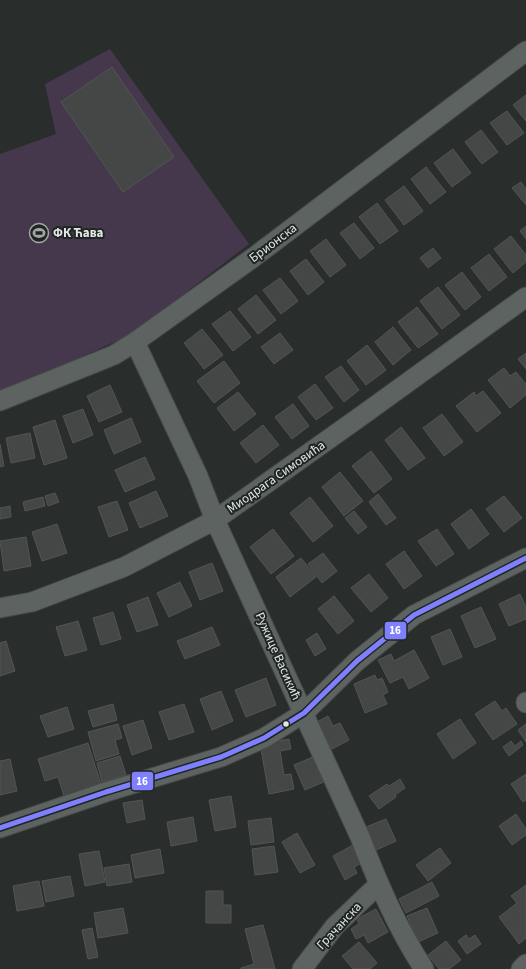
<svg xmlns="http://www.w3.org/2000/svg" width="526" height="969" viewBox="0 0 526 969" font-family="'Source Sans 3',sans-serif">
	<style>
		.green { fill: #46384c }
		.building { fill: #444746; stroke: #525553 }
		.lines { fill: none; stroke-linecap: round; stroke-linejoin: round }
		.minor-casing { stroke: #484a49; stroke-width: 21 }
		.minor { stroke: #5c6360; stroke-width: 19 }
		.bus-1-casing { stroke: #1e2522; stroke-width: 8 }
		.bus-1 { stroke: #8080ff; stroke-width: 5 }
		.bus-dot { fill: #e3e8e5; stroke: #1e2522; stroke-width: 1.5 }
		.labels { text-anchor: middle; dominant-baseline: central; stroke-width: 4; stroke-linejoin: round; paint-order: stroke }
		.poi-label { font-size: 13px; font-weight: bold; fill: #e3e8e5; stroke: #1e2522; text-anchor: start }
		.street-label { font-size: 13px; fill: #e3e8e5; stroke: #1e2522 }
		.line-badge { stroke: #1e2522; stroke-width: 1.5 }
		.badge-label { font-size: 11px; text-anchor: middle; font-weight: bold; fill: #fff }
	</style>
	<rect width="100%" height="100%" fill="#292d2b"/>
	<path class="green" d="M110 49 249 244 132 334 0 394V154L56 134 45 84Z"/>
	<path class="building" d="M112 67 174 157 123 192 61 102Z
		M526 95V121L513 105Z
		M507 111 524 133 507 145 490 123Z
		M481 130 498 152 482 164 465 142Z
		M453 149 471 173 452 187 434 163Z
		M426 167 446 192 430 204 411 179Z
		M521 182 526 189V205L512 188Z
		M404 186 423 211 404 225 385 200Z
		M377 203 398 231 380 244 359 217Z
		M354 223 374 248 360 259 340 233Z
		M526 226V239L520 231Z
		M511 236 526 255V262L513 273 494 249Z
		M326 239 346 265 330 277 310 251Z
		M433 248 441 258 428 268 420 258Z
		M489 254 507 277 489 291 471 268Z
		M306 259 324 282 308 295 290 271Z
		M462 272 481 297 465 310 445 285Z
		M280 278 298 301 281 314 263 290Z
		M438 287 460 315 442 329 420 301Z
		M256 295 276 320 258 334 238 309Z
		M417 307 438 334 418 348 398 322Z
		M230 311 251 337 233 351 212 324Z
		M393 327 411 350 393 365 375 342Z
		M202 329 223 355 204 369 184 343Z
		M280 333 293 350 274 364 261 347Z
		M367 345 386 370 366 385 347 361Z
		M526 353V369L518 359Z
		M224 361 240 383 214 403 197 381Z
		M341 366 359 390 344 402 325 377Z
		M504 368 510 376 516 372 526 384V395L510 408 488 380Z
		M315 384 333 408 316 420 298 397Z
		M110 385 122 412 99 422 87 396Z
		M483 391 501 413 477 432 456 406 474 392 476 396Z
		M238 392 256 414 234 431 217 408Z
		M293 404 309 426 292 439 275 417Z
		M83 409 93 435 73 443 63 416Z
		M442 414 463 442 444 456 423 428Z
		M131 418 141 442 114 454 104 430Z
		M55 420 67 458 44 465 33 427Z
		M263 425 279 445 256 463 240 443Z
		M401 427 425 458 408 470 385 440Z
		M30 433 35 458 11 463 6 438Z
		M0 444 4 466 0 467Z
		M371 451 392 479 374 493 352 466Z
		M145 457 155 479 125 492 115 470Z
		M340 472 363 501 344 516 322 487Z
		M156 491 168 516 140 528 129 503Z
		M55 493 59 502 48 506 45 496Z
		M378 494 396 518 386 525 369 502Z
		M504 496 522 518 504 532 486 509Z
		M43 497 45 506 25 511 23 502Z
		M310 497 333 526 313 542 290 513Z
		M117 501 128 530 109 537 98 507Z
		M10 506 11 517 0 519V508Z
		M471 509 489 534 469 549 451 524Z
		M354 511 367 527 358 534 345 518Z
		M57 524 67 553 42 561 32 532Z
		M273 529 294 556 271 574 250 547Z
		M437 529 454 554 436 566 418 541Z
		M26 537 31 566 4 571 0 541Z
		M404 551 422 576 404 589 386 564Z
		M323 553 337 571 322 583 308 564Z
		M301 558 316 577 290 597 276 577Z
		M212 563 223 591 200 600 189 572Z
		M369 574 388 598 371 612 351 588Z
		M180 582 192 606 169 617 157 593Z
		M520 594 526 607V619L509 626 499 604Z
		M334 596 354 621 338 634 318 609Z
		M148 597 158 625 137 632 127 605Z
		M481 607 496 639 475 648 461 616Z
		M113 612 121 639 101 645 93 618Z
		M78 621 87 650 65 656 56 627Z
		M212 627 220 645 185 659 177 641Z
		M450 629 462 657 443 665 431 637Z
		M317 633 326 649 315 656 306 640Z
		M6 641 15 671 0 676V643Z
		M414 650 429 678 409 689 403 677 390 683 378 660 391 654 394 661Z
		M375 675 377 680 382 678 388 692 383 695 387 704 365 713 354 684Z
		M266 678 276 705 246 717 235 690Z
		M221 691 233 721 212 730 200 699Z
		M495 701 502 711 506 708 517 724 493 740 475 714Z
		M113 704 117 720 93 727 88 711Z
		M184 704 194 732 169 740 159 712Z
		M67 707 74 729 48 737 40 716Z
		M328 716 333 726 340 723 349 740 332 749 317 722Z
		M460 719 476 743 453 759 437 734Z
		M143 720 152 748 132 755 123 726Z
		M118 724 122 738 115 740 119 754 96 761 88 732Z
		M526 724V742L518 730Z
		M289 739 291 749 280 751 284 775 291 774 294 789 269 794 260 744Z
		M511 741 515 746 521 741 523 745 509 756 503 747Z
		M88 743 101 784 64 796 58 777 45 781 38 759Z
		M120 756 126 775 102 782 97 763Z
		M315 756 326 781 305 790 294 765Z
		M10 759 17 791 0 795V761Z
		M526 774V800L523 802 511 784Z
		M400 779 405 788 395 795 396 797 379 809 369 796 387 784 389 786Z
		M231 796 236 827 215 831 209 800Z
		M142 800 145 819 127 823 123 803Z
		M516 814 526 829V835L512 845 499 826Z
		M193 817 197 841 171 846 167 822Z
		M271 818 274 842 251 845 248 821Z
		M386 819 396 841 376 850 366 827Z
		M297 833 315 865 300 873 282 842Z
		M353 845 362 863 354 867 357 873 345 880 333 856Z
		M274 846 278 872 255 875 252 849Z
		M440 848 451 863 428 881 416 865Z
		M160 849 164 873 135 878 131 855Z
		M99 851 105 882 85 886 79 854Z
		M129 864 132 882 107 886 104 868Z
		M70 876 74 896 46 902 42 881Z
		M39 881 44 906 17 911 13 886Z
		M432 882 439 896 406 913 399 899Z
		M526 885V938L519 944 499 917 517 903 511 896Z
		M206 891H223V905H231V923H206Z
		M123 908 128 933 98 938 94 913Z
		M427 908 438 933 418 942 407 916Z
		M376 909 388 932 368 943 364 935 356 939 351 929 359 924 357 919Z
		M263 925 275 969H241V968L254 964 245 929Z
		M92 928 98 957 88 959 82 930Z
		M466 935 469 939 475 935 481 944 467 954 458 941Z
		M446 941 461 960 449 969H439L428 955Z
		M359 942 377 963 370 969H353L342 956Z"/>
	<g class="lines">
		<defs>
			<path id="minor" d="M135 342 198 476 215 520 360 837C378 883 397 928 424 969
				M0 401 114 355 135 342 254 257 526 51
				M0 608 32 602 124 567 215 520 364 414 526 297
				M526 702V703
				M0 828 106 792 221 757 264 738 304 713 357 661 414 615 526 558
				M302 969 335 926 379 884
				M521 969 526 964"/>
		</defs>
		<use href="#minor" class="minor-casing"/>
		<use href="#minor" class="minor"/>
		<defs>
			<path id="bus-1" d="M0 828 106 792 221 757 264 738 304 713 357 661 414 615 526 558"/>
		</defs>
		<use href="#bus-1" class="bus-1-casing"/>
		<use href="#bus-1" class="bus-1"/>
	</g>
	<defs>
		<symbol id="stadium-ring" viewBox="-11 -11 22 22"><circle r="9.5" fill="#1e2522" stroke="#a2a7a4" stroke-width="1.5"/><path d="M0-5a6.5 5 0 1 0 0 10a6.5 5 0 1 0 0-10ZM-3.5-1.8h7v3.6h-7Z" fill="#a2a7a4"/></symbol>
	</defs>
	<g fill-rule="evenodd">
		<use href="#stadium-ring" x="28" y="222" width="22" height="22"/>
	</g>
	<circle class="bus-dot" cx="286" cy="724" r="3.5"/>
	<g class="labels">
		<g class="poi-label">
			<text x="53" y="233">ФК Ћава</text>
		</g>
		<g class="street-label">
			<text transform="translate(273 243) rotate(-37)">Брионска</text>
			<text transform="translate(276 477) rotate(-35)">Миодрага Симовића</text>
			<text transform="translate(278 656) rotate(66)">Ружице Васикић</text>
			<text transform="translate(339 926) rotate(-47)">Грачанска</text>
		</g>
	</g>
	<g class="line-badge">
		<rect x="384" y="621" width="23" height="19" rx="4" fill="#8080ff"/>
		<rect x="131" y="771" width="23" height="20" rx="4" fill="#8080ff"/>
	</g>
	<g class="badge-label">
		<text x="395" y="634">16</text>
		<text x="142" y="785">16</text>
	</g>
</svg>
